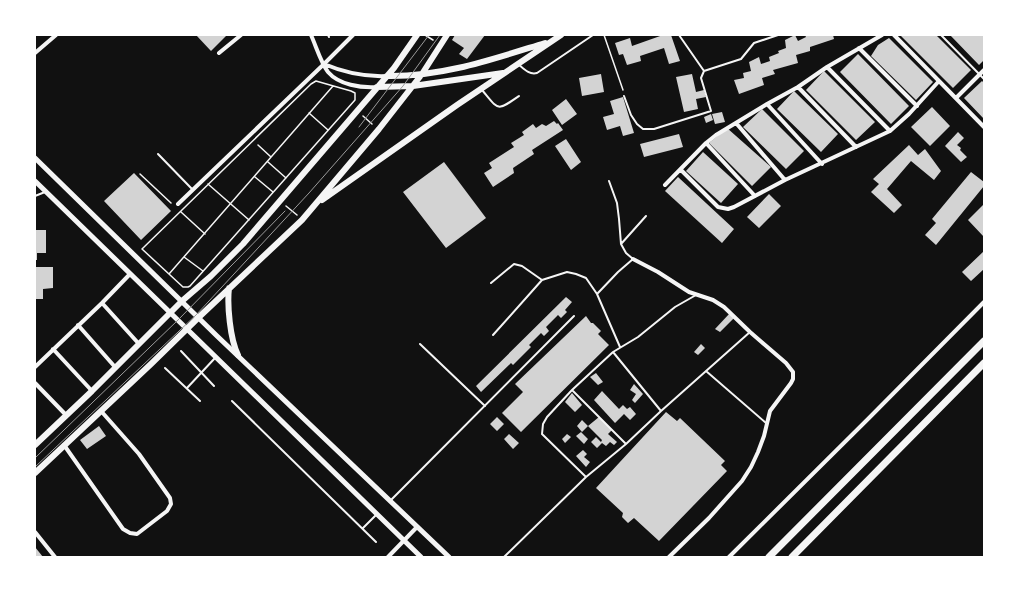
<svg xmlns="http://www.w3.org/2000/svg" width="1019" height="592" viewBox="0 0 1019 592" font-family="'Exo 2',sans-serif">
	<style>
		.building { fill: #d3d3d3 }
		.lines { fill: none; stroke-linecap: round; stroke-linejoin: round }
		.path { stroke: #f5f5f5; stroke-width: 1.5 }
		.service { stroke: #f5f5f5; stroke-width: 2 }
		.minor { stroke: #f5f5f5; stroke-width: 4 }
		.tertiary { stroke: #f5f5f5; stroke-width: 5 }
		.secondary { stroke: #f5f5f5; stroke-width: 6 }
		.primary { stroke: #f5f5f5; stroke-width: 7 }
		.tram { stroke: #9a9a9a; stroke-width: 1 }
	</style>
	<rect width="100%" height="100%" fill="#111"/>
	<path class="building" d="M196 35H227L211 51Z
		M455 35H485L467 59 459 54 464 48 452 40Z
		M663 35H671L680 61 669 64 664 48 640 56 641 61 627 65 623 54 619 55 615 43 630 38 632 46Z
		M795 35 798 41 806 37 805 35H833L834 39 810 47V51L796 55 798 63 773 70 775 74 762 78 764 85 739 94 734 80 744 78 743 73 751 71 749 62 759 57 761 64 770 61 769 57 779 53 778 51 786 48 785 40Z
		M902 35H936L971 70 953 88 901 36Z
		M950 35H983L984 60 979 65Z
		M889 38 933 82 916 100 871 56 878 45Z
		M858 54 909 106 891 124 840 72Z
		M824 71 875 122 856 140 806 90Z
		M601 74 604 92 582 96 579 78Z
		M692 74 696 92 704 90 706 97 696 99 698 109 684 112 676 77Z
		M982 81 984 83V119L964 98Z
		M794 91 838 134 821 152 777 109Z
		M623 97 634 133 623 136 620 126 607 130 603 117 614 114 610 101Z
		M566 99 577 114 562 125 552 110Z
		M932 107 950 126 930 146 911 127Z
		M762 109 804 151 786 169 743 127Z
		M722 112 725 122 715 124 712 114Z
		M711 114 713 120 706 123 704 117Z
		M554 121 557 124 558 123 563 130 532 150 534 154 513 168 514 173 493 187 484 173 492 168 489 163 514 147 511 143 524 135 522 132 533 124 536 128 542 124 546 126Z
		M727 128 771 167 752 186 709 143Z
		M958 132 964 138 957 145 961 148 960 150 967 157 961 162 945 146Z
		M679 134 683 147 644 157 640 144Z
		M566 139 581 162 571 170 555 146Z
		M909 145 918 155 925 149 941 171 934 180 911 161 887 189 902 205 894 213 871 192 879 184 873 179Z
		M703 152 738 184 721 203 686 171Z
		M444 162 486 218 446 248 403 192Z
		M971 172 984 182V186L936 245 925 235 936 223 932 219Z
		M134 173 171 211 141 240 104 201Z
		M678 177 734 229 722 243 665 191Z
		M769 194 781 206 759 228 747 217Z
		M984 204V237L968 220Z
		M35 230H46V253H37V260H35Z
		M984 251V269L971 281 962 272Z
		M35 267H53V288L43 289V299H35Z
		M566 297 572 302 565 310 567 312 561 318 558 315 546 327 549 331 544 336 541 333 529 345 531 347 513 365 511 363 481 392 476 386Z
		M730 313 734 318 720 332 715 329Z
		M586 316 591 323H593L601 331 598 334 609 345 521 432 502 413 523 392 515 384Z
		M701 344 705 348 698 355 694 352Z
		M596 373 603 382 598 385 590 377Z
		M634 384 643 394 635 403 632 400 636 394 630 390Z
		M602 391 619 409 623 405 627 409 630 407 636 414 630 420 624 414 615 423 594 400Z
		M572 393 582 405 575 412 565 402Z
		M666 412 677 421 680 418 725 461 721 465 727 471 659 541 634 518 628 523 622 517 623 513 596 488Z
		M497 417 504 424 497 431 490 424Z
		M599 417 612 430 608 434 617 442 614 445 610 442 606 446 602 443 597 448 591 442 596 437 601 442 602 440 588 426Z
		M582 420 588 426 582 432 577 426Z
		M99 426 106 436 87 449 80 440Z
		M581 432 588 439 584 444 576 436Z
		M509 434 519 443 513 449 504 439Z
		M567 434 571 437 565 443 562 439Z
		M583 450 587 454 584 457 590 462 586 467 576 456Z
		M35 547 43 557H35Z"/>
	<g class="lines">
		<path class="path" d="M425 35 433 40
			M604 35 623 90
			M316 81 351 91 355 93V100L190 286 188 287H183L142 249 311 84Z
			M309 113 328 130
			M363 116 372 124
			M258 145 271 157
			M268 162 286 178
			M140 174 171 203
			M255 177 273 192
			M208 184 249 220
			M286 206 297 215
			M181 212 205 234
			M184 257 203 271
			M169 274 333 86"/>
		<path class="service" d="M328 35 329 37
			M679 35 704 71
			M941 35 984 79
			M518 64C524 69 529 75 537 73L593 35
			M704 71 741 59 754 43 778 35
			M482 90C499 110 496 112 519 96
			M624 96 631 115 637 124 643 129H654L711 111 701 78 704 71
			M158 154 192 189
			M35 196 45 192
			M621 244 646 216
			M491 283 514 264 522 266 542 280 567 272 576 274 586 278 597 294 620 347
			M597 294 618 272 633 259 626 253 621 244 619 219 617 203 609 181
			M493 335 542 280
			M420 344 485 406
			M181 351 214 386
			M613 352 661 411
			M165 368 200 401
			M706 371 766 423
			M187 388 215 358
			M572 390 626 444
			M232 401 376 542
			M586 477 542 434 543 424 547 417 572 390 613 352 638 337 675 307 696 295
			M390 501 574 316
			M363 528 376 515
			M504 557 586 477 626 444 661 411 750 332"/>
		<path class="minor" d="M311 35C316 46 321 63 328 72 339 85 361 88 377 87
			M894 35 984 127
			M859 48 917 106
			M35 53 56 35
			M219 53 241 35
			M324 64C345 73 364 77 387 76
			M827 67 890 131
			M798 87 856 147
			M956 98 984 70
			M767 104 822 164
			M736 123 785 180
			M706 143 755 196
			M681 170 718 207 728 209 734 207 785 180 890 131 909 114 939 81
			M665 185 706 143 716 135 767 104 798 87 827 67 882 35
			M178 204 324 64 353 35
			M633 259 658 272 689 292 713 300 724 307 750 332 786 363 793 372V379L791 383 770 411 764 436 758 452 751 467 742 481 709 518 669 557
			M102 303 139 344
			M78 325 115 367
			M53 349 92 391
			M35 367 102 303 130 274
			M35 383 66 415
			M64 445 123 529 130 533 137 534 167 511 171 504 170 498 139 454 101 411
			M35 532 55 557
			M388 557 417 527
			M729 557 869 418 984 302"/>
		<path class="tertiary" d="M35 158 217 336 449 557
			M35 181 421 557"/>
		<path class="secondary" d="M387 76C442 77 493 59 545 43
			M377 87 413 86 503 73
			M322 200 457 105 561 35
			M229 288C227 305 230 339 238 355
			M35 445 92 391 182 301 211 276 243 244 394 68 417 35
			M35 473 151 364 199 317 302 220 379 129 422 74 447 35"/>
		<path class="primary" d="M769 557 984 341
			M792 557 984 363"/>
		<path class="tram" d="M359 127 429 35
			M35 458 178 320 285 211
			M35 467 196 315 309 193 403 86 440 35"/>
	</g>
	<rect width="1019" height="592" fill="none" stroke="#ffffff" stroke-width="72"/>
</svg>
